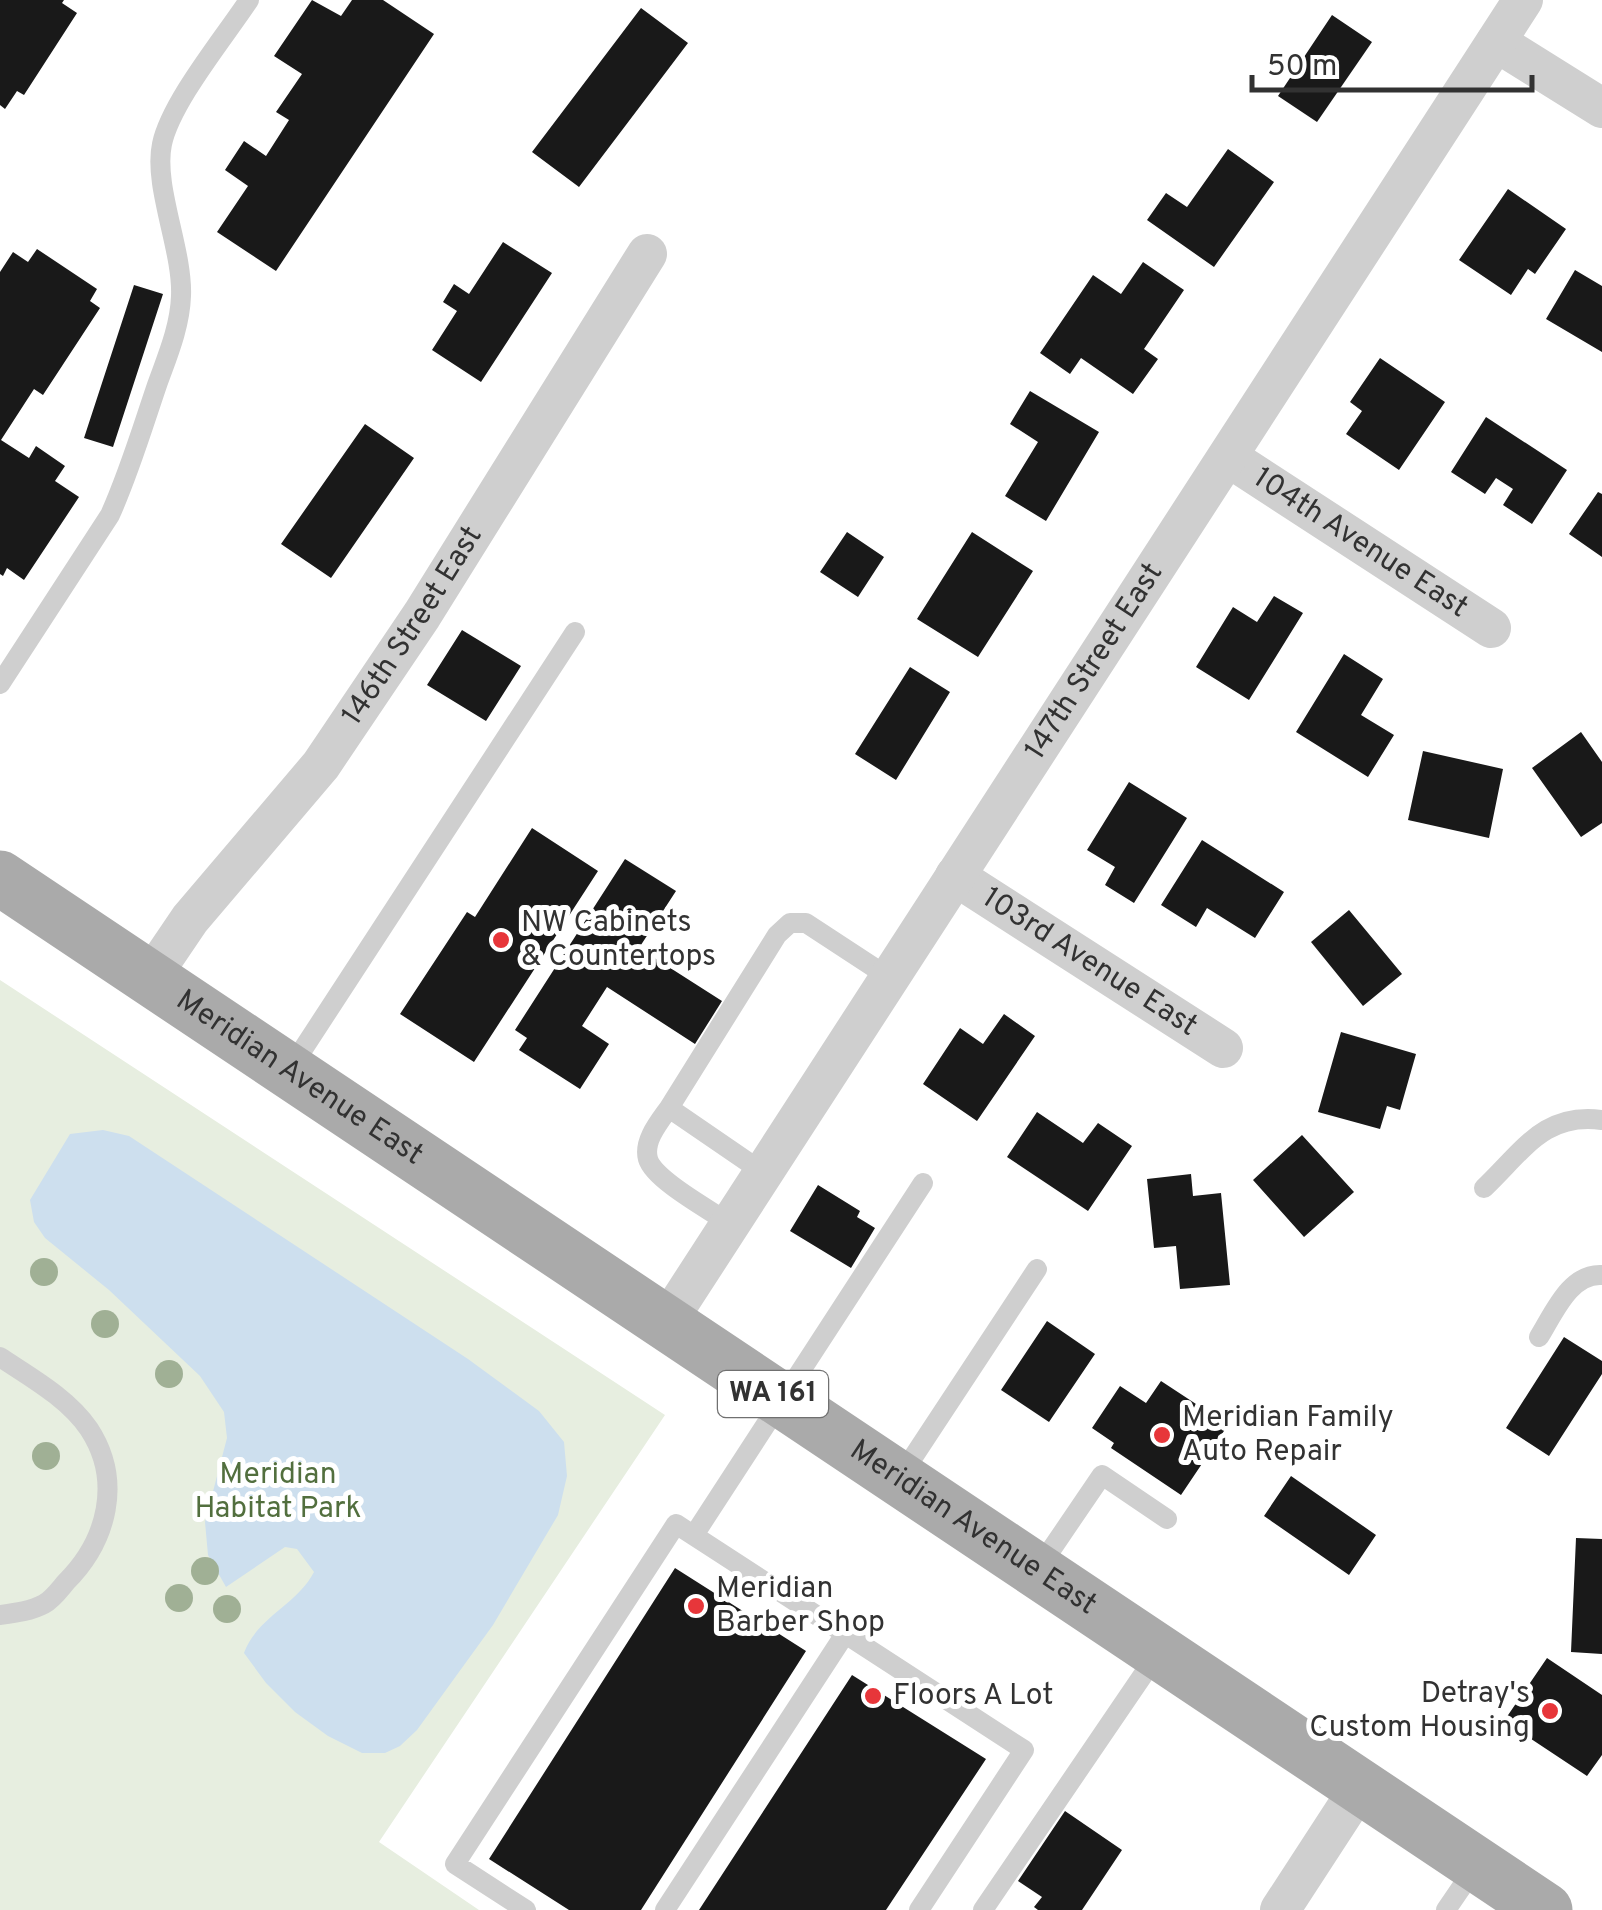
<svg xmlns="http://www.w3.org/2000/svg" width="1602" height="1910" viewBox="0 0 1602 1910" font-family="Overpass,sans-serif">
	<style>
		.green { fill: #e7eee0 }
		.water { fill: #cddfee }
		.building { fill: #191919 }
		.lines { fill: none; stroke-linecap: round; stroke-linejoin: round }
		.lane { stroke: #cfcfcf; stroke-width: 20 }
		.street { stroke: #cfcfcf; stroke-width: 40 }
		.primary { stroke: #aaa; stroke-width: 55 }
		.tree { fill: #a0b095 }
		.poi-dot { fill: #e7363a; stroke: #fff; stroke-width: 4 }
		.labels { text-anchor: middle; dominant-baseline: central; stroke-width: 10; stroke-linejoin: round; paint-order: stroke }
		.shield { fill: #fff; stroke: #707070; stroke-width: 2.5 }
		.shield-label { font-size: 28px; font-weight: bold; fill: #323232 }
		.street-label { font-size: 30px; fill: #323232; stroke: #fff }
		.poi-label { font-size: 30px; fill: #323232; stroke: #fff; text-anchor: start }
		.park-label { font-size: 30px; fill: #526f3e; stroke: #fff }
	</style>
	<rect width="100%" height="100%" fill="#fff"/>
	<path class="green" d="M0 980 665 1415 379 1842 479 1910H0Z"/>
	<path class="water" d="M103 1130 129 1136 468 1359 539 1411 564 1442 567 1476 558 1515 493 1625 417 1730 400 1746 385 1753H362L328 1736 295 1712 266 1683 244 1653C257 1617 297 1605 314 1572L297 1549 285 1547 226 1587 208 1555 205 1522 227 1438 224 1412 200 1376 109 1290 45 1238 34 1222 30 1200 70 1134Z"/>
	<path class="building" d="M0 0H64L62 3 77 13 24 95 17 91 5 109 0 105Z
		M312 0 341 16 352 0H383L434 34 276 271 217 232 248 186 225 170 244 141 266 156 289 120 276 112 302 74 274 56Z
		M641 8 688 43 579 187 532 152Z
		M1332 15 1372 42 1317 122 1278 96Z
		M1228 149 1274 182 1214 267 1147 220 1166 193 1187 207Z
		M1508 189 1566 229 1535 274 1528 269 1511 295 1459 260Z
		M503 242 552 273 481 382 432 350 457 311 443 302 454 284 469 294Z
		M37 249 97 289 90 301 100 308 43 395 34 389 1 440 29 458 36 446 65 466 55 481 79 497 24 580 7 568 3 576 0 574V272L13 252 28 262Z
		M1143 262 1184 290 1144 349 1158 359 1133 394 1081 358 1070 374 1040 353 1093 275 1121 294Z
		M1575 270 1602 286V352L1546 319Z
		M134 285 163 294 113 447 84 438Z
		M1380 358 1445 402 1399 470 1346 434 1362 411 1350 402Z
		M1030 391 1099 432 1046 521 1005 496 1038 442 1010 424Z
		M1486 417 1567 470 1532 524 1503 505 1513 489 1496 478 1485 494 1451 472Z
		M365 424 414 458 331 578 281 544Z
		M1598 492 1602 494V557L1569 534Z
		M847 532 884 557 858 597 820 572Z
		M972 532 1033 571 978 657 917 619Z
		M1274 596 1303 613 1249 700 1196 667 1233 607 1257 622Z
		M462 630 521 666 486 721 427 685Z
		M1344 654 1383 679 1361 715 1394 735 1368 777 1296 732Z
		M910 667 950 692 896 780 855 754Z
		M1581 732 1602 762V823L1581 837 1532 768Z
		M1423 751 1503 769 1489 838 1408 820Z
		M1129 782 1187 818 1134 903 1105 885 1115 867 1087 850Z
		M532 828 598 871 474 1062 400 1014 467 912 475 917Z
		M1202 840 1284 892 1255 938 1207 908 1196 927 1161 905Z
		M625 859 676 891 639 948 722 1001 695 1044 607 987 582 1026 609 1044 580 1089 519 1050 527 1038 515 1030Z
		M1349 910 1402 974 1363 1006 1311 942Z
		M1004 1014 1035 1036 977 1121 923 1084 960 1028 983 1044Z
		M1341 1032 1416 1054 1400 1110 1387 1106 1380 1129 1318 1112Z
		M1037 1112 1083 1143 1098 1123 1132 1146 1088 1211 1007 1157Z
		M1302 1135 1354 1192 1304 1237 1253 1180Z
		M1191 1174 1193 1196 1221 1193 1230 1285 1180 1289 1176 1246 1154 1248 1147 1179Z
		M818 1185 860 1211 857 1217 875 1228 851 1268 790 1231Z
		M1047 1321 1095 1354 1049 1422 1001 1390Z
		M1564 1337 1602 1361V1374L1549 1456 1506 1428Z
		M1161 1381 1228 1425 1181 1495 1111 1448 1114 1443 1092 1428 1120 1386 1146 1403Z
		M1291 1476 1376 1535 1349 1575 1264 1516Z
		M1576 1538 1602 1539V1654L1571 1652Z
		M675 1568 806 1651 641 1910H569L489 1859Z
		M1547 1658 1602 1695V1755L1587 1776 1504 1721Z
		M852 1675 986 1759 886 1910H699Z
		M1065 1811 1122 1850 1082 1910H1038L1034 1907 1042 1897 1018 1881Z"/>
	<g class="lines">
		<path class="lane" d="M0 684 110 515C129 473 142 429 157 385 167 357 180 327 181 296 183 250 153 186 162 144 171 102 224 38 249 0
			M290 1069 575 632
			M669 1108C659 1122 643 1141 648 1159 654 1180 712 1211 730 1224
			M764 1173 669 1108 777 935 790 923H806L890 978
			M1484 1188C1523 1151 1544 1112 1602 1120
			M1539 1337C1554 1313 1570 1273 1602 1275
			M0 1357C30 1377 68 1398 89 1429 123 1481 107 1541 66 1582 60 1589 53 1599 44 1604 31 1611 15 1613 0 1615
			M900 1477 1037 1269
			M694 1535 923 1183
			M1038 1569 1102 1475 1167 1519
			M526 1910 455 1864 676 1524 1024 1750 919 1910
			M665 1910 845 1634
			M983 1910 1158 1653
			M1446 1910 1476 1866"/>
		<g class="street">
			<path d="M1496 42 1602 108"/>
			<path id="s1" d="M1228 457 1491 628"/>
			<path id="s2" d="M955 876 1223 1048"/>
			<path id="s3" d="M150 978 190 919 321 765 422 615 647 254"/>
			<path id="s4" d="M666 1323 1523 0"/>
			<path d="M1280 1910 1360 1787"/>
		</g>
		<path class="primary" id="s5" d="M0 878 1545 1910"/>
	</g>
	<g class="tree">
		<circle cx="44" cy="1272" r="14"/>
		<circle cx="105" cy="1324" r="14"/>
		<circle cx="169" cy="1374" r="14"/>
		<circle cx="46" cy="1456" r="14"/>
		<circle cx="205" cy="1571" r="14"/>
		<circle cx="179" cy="1598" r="14"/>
		<circle cx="227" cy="1609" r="14"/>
	</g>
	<g class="poi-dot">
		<circle cx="501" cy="940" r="10"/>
		<circle cx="1162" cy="1435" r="10"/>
		<circle cx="696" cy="1606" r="10"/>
		<circle cx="873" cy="1696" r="10"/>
		<circle cx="1550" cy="1711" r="10"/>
	</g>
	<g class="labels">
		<rect class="shield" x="718" y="1371" width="110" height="46" rx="8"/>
		<g class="shield-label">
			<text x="773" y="1394">WA 161</text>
		</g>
		<g class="street-label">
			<text stroke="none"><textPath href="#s1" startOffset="158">104th Avenue East</textPath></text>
			<text stroke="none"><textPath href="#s3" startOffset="440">146th Street East</textPath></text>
			<text stroke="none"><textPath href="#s4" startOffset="788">147th Street East</textPath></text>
			<text stroke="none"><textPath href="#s2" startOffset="160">103rd Avenue East</textPath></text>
			<text stroke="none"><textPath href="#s5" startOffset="360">Meridian Avenue East</textPath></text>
			<text stroke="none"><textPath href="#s5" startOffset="1170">Meridian Avenue East</textPath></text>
		</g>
		<g class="poi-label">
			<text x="521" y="923">NW Cabinets<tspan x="521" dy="34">&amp; Countertops</tspan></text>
			<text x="1182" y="1418">Meridian Family<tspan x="1182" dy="34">Auto Repair</tspan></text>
			<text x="716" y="1589">Meridian<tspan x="716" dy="34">Barber Shop</tspan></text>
			<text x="1530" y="1694" text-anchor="end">Detray's<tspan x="1530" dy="34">Custom Housing</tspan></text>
			<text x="893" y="1696">Floors A Lot</text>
		</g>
		<g class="park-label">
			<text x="278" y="1475">Meridian<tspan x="278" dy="34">Habitat Park</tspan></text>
		</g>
	</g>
	<path d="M1252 75v15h280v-15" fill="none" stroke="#323232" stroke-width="5"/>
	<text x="1267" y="75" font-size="30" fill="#323232" stroke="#ffffff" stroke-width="8" paint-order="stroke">50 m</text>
</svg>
